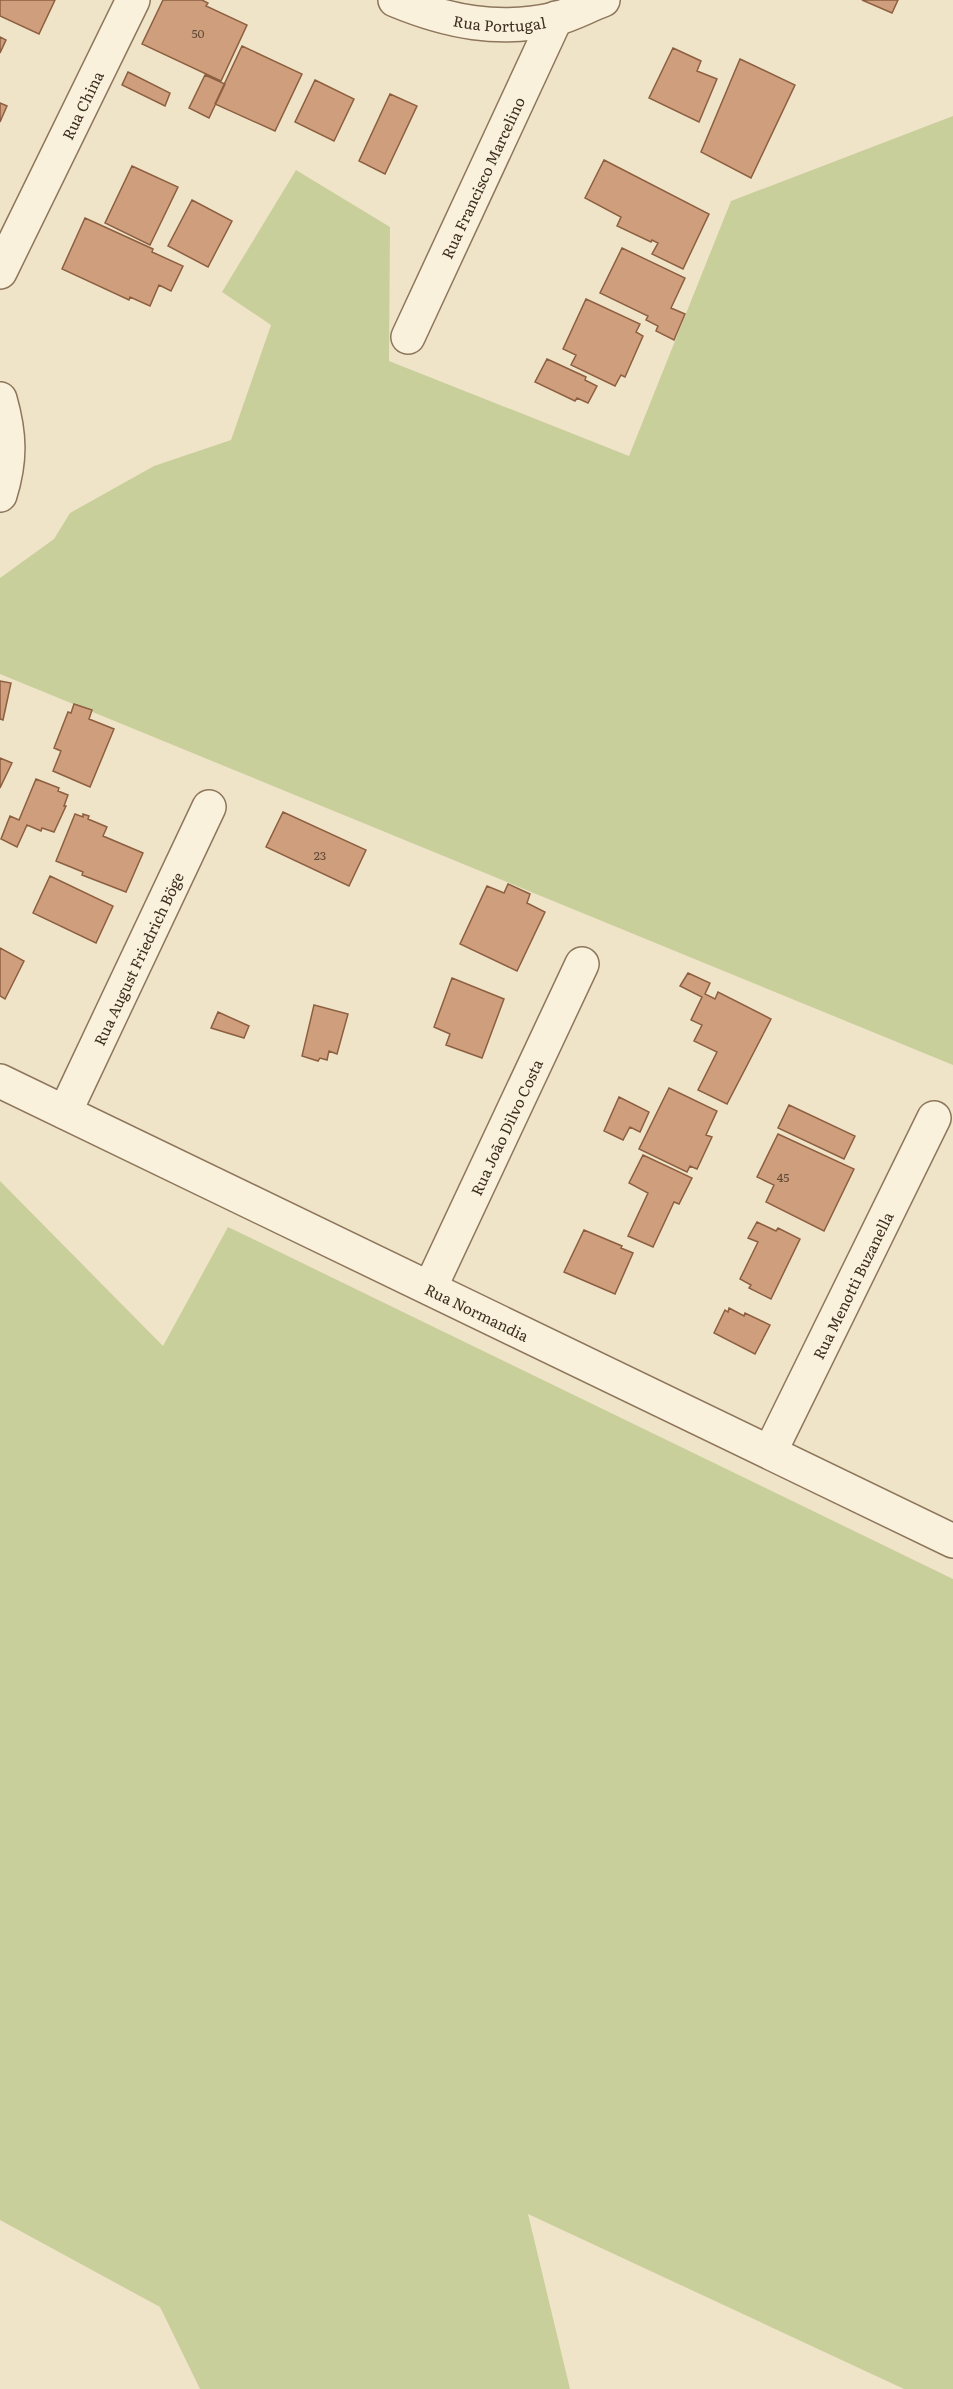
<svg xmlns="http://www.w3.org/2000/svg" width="953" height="2389" viewBox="0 0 953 2389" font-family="Literata,serif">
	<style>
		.green { fill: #c9cf9b }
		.building { fill: #cf9f7d; stroke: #8d5f41; stroke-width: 1.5 }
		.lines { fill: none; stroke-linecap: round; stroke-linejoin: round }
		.minor-casing { stroke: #8d765c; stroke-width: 36 }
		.minor { stroke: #faf1dc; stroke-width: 33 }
		.labels { text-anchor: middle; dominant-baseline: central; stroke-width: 6; stroke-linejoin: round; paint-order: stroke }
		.number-label { font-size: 12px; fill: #624a37 }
		.street-label { font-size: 15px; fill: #3d2e20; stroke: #f7eed8 }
	</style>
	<rect width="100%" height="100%" fill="#f0e4c8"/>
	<path class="green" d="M953 116V1065L0 674V578L54 539 70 513 154 466 231 440 271 325 222 292 296 170 390 227 389 361 629 456 731 201Z
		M0 1181 163 1346 228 1227 953 1579V2389H904L528 2214 570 2389H200L160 2307 0 2220Z"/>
	<path class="building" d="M0 0H55L39 34 0 16Z
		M163 0H202L208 3 206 6 247 25 221 81 142 44Z
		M862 0H898L892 13Z
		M0 37 6 40 0 53Z
		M242 46 302 74 275 131 215 104Z
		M673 48 701 61 697 71 717 79 699 122 649 98Z
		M740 59 795 85 751 178 701 152Z
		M128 72 170 93 165 106 122 85Z
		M205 75 225 84 209 118 189 108Z
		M315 80 354 99 334 141 295 122Z
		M390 94 417 106 385 174 359 161Z
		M0 103 7 106 0 122Z
		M604 160 709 214 683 269 652 254 658 243 652 240 651 242 617 226 621 217 585 198Z
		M132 166 178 187 150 245 105 223Z
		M192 200 232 221 208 267 168 246Z
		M85 218 153 249 152 252 183 266 171 291 159 285 150 306 130 297 129 300 62 269Z
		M622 248 685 278 671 308 685 314 674 340 656 331 658 326 646 320 648 316 600 293Z
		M586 299 640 324 636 332 643 336 625 377 621 375 615 386 571 365 576 355 563 349Z
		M547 359 586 377 585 380 597 386 588 403 577 398 575 401 535 382Z
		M0 681 11 683 3 720 0 719Z
		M74 704 92 710 89 719 114 729 90 787 53 771 61 751 54 748 68 712 71 713Z
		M0 758 12 763 0 788Z
		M36 779 59 788 58 791 68 795 64 806H66L54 832 42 828 41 831 27 825 17 847 1 839 10 816 19 820Z
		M283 812 366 850 349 886 266 847Z
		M75 814 83 817V814L89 816 88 819 107 827 103 836 143 853 126 892 82 875 83 872 56 861Z
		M50 876 113 906 96 943 33 913Z
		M508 884 530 894 527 903 545 912 517 971 460 944 487 886 504 893Z
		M0 948 24 961 5 999 0 996Z
		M688 973 710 983 705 994 715 999 718 992 771 1019 727 1104 698 1090 717 1052 694 1041 702 1025 691 1020 702 997 680 986Z
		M452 978 504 999 482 1058 446 1045 450 1034 434 1027Z
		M314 1005 348 1014 337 1054 329 1051 327 1060 320 1058 318 1061 302 1056Z
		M218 1012 249 1026 244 1038 211 1028Z
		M669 1088 717 1111 706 1135 712 1137 697 1169 690 1166 687 1172 639 1149Z
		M619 1097 649 1112 640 1132 630 1127 623 1140 604 1131Z
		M789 1105 855 1136 844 1159 778 1128Z
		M778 1134 854 1169 824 1231 766 1202 774 1185 757 1177Z
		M643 1155 692 1178 679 1204 674 1202 653 1247 628 1236 648 1193 629 1183Z
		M757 1222 776 1231 778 1228 800 1239 771 1299 749 1288 751 1285 740 1279 758 1242 748 1238Z
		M584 1230 622 1246 621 1248 633 1253 615 1294 564 1272Z
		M729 1308 744 1316 745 1313 770 1325 755 1354 714 1333 725 1310 728 1312Z"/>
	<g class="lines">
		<defs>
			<g id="minor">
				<path id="s1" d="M395 0C448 22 499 32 555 19 571 15 587 6 603 0"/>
				<path id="s2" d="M0 272 133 0"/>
				<path id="s3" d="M408 337 556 18"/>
				<path d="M0 399C10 434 11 460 0 495"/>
				<path id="s4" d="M0 1081 953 1541"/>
				<path id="s5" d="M65 1112 209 807"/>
				<path id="s6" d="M430 1288 582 964"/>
				<path id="s7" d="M770 1452 934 1118"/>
			</g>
		</defs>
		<use href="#minor" class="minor-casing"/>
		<use href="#minor" class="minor"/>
	</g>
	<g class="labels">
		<g class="number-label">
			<text x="198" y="33">50</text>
			<text x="320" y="855">23</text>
			<text x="783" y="1177">45</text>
		</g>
		<g class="street-label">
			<text stroke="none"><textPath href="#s1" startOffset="108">Rua Portugal</textPath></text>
			<text stroke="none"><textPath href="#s2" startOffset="186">Rua China</textPath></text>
			<text stroke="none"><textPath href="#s3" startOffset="176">Rua Francisco Marcelino</textPath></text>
			<text stroke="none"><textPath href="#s5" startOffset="170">Rua August Friedrich Böge</textPath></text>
			<text stroke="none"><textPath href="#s6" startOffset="178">Rua João Dilvo Costa</textPath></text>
			<text stroke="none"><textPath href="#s7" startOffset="186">Rua Menotti Buzanella</textPath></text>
			<text stroke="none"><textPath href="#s4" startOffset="530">Rua Normandia</textPath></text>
		</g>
	</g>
</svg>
